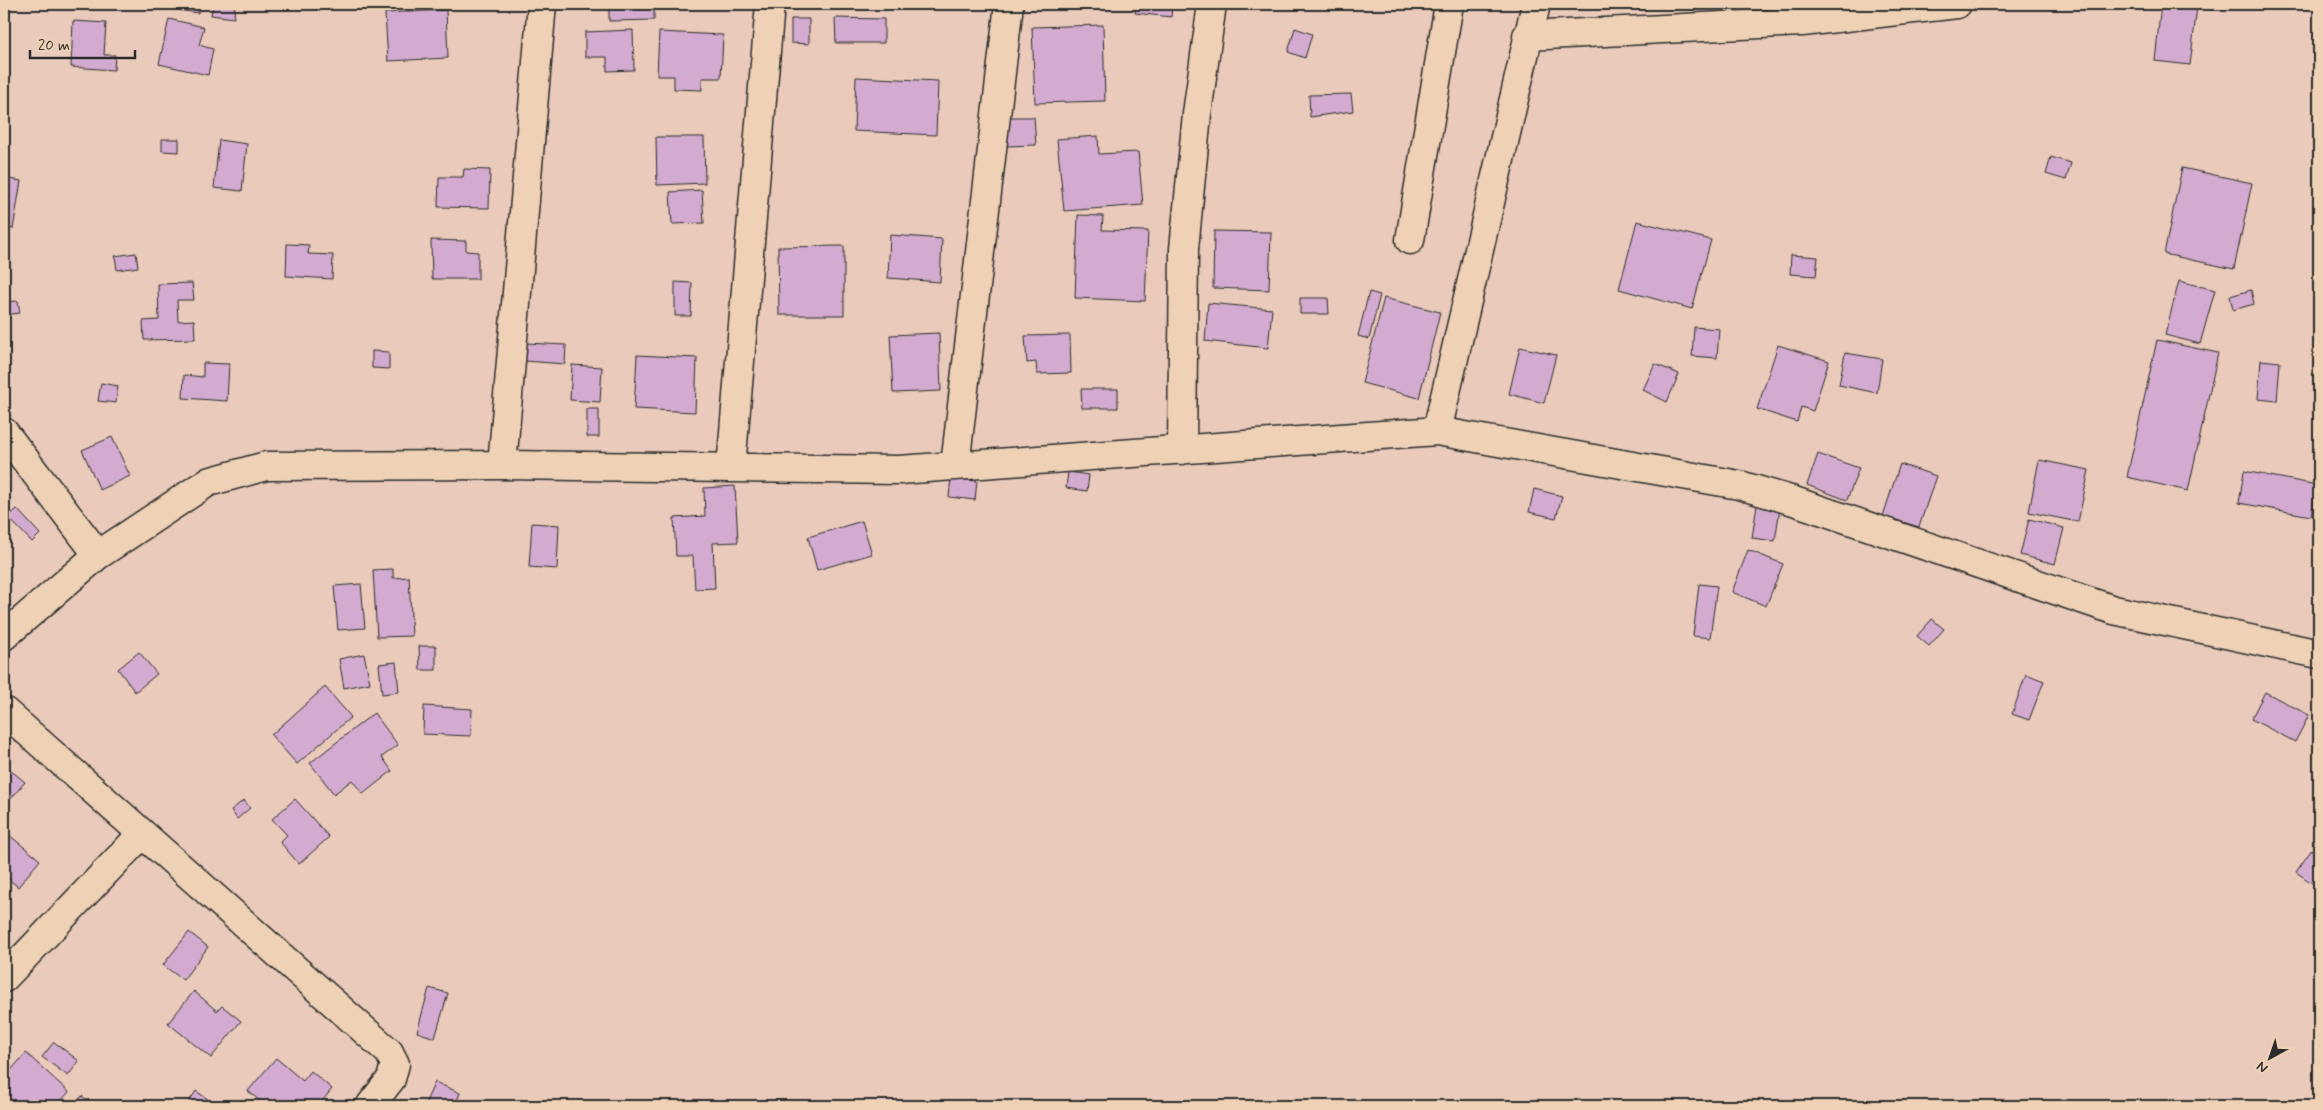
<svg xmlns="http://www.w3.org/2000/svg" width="2323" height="1110" viewBox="0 0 2323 1110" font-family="Mynerve,sans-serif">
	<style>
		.building { fill: #d4abd0; stroke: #2b2b2b }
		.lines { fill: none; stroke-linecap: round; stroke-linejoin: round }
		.minor-casing { stroke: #2b2b2b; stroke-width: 31 }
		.minor { stroke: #efd2b5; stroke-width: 28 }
	</style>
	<rect width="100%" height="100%" fill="#eacaba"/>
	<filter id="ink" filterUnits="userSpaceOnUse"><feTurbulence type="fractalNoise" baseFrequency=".02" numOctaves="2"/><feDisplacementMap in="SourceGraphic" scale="10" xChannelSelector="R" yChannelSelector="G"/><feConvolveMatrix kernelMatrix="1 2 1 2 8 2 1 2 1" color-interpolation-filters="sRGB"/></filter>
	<g filter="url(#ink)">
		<path class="building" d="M91 4H117L116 7Z
			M170 4H199L198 13 170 9Z
			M213 4H235L234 18 211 15Z
			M599 4H654V20L609 21V4Z
			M1136 4H1172L1171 17 1135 13Z
			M2161 4 2197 6 2190 65 2155 61Z
			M446 10 448 58 388 61 385 13Z
			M835 18 884 19V43H836Z
			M169 19 204 27 199 45 213 49 208 75 159 64Z
			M791 19H809V44L791 43Z
			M73 21 106 23 104 55H115L114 70 71 67Z
			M1103 25 1105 101 1035 103 1032 27Z
			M1295 28 1312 34 1305 58 1288 52Z
			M633 30 634 70 607 71V57H585V32Z
			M659 32 723 35 721 78H702V90L674 89V76H657Z
			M856 77 938 81 936 135 854 131Z
			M1351 94 1353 111 1310 117 1309 95Z
			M1005 117H1034L1036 145 1006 146Z
			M1098 136 1099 154 1138 152 1143 205 1064 211 1057 139Z
			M656 137H704L705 183 657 185Z
			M162 139H179V152L162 151Z
			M219 140 247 144 242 191 214 188Z
			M4 149 9 150 7 166 4 165Z
			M2051 157 2071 163 2066 180 2046 174Z
			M2182 168 2252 183 2234 269 2164 254Z
			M464 169 490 170 489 208 438 207 439 177H463Z
			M4 178 21 181 13 229 4 227Z
			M702 190 704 223 672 224 670 192Z
			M1078 215 1103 216 1102 230 1148 231 1145 301 1075 298Z
			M1637 221 1711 240 1692 309 1619 289Z
			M1214 231 1271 232 1269 290 1213 288Z
			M890 235 942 239 940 282 888 278Z
			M431 240 466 241V251L478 252V279H432Z
			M287 244 309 245 308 254 333 255 332 279 286 276Z
			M844 246V315H779L778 247Z
			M136 253 138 267 117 270 115 256Z
			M1791 255 1818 257 1816 276 1790 274Z
			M2179 281 2215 290 2200 344 2165 335Z
			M675 282 692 283 691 316H675Z
			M192 283 194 300H177L178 321 194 320 195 339 144 340 143 321 159 320 158 284Z
			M2251 290 2254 304 2233 310 2230 296Z
			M1369 292 1380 295 1369 339 1358 336Z
			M1300 298H1328L1329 314H1300Z
			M1384 298 1440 312 1419 398 1362 383Z
			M18 301 20 313 4 315V302Z
			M1208 303 1272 309 1268 348 1205 341Z
			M1694 327 1719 329 1717 358 1692 356Z
			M939 333 941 391 893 393 890 335Z
			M1070 335 1071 373 1037 374 1036 362 1027 363 1025 336Z
			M2157 340 2218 353 2188 491 2127 477Z
			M526 343 566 345 565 364 525 361Z
			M1778 345 1829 361 1813 411 1801 407 1797 422 1757 409Z
			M1520 347 1556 355 1544 403 1509 394Z
			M372 351 389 352V369L372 368Z
			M1845 353 1882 359 1877 393 1839 385Z
			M637 355 697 358 695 412 634 409Z
			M2261 360 2280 362 2277 401 2258 399Z
			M203 363 229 364 227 401 183 398 184 375 203 377Z
			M1655 364 1679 374 1667 402 1643 390Z
			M572 365 602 367 600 402 570 400Z
			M101 383 118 386 116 403 98 401Z
			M1081 389H1118V408H1082Z
			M587 409H599V437H587Z
			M112 437 130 476 100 490 82 450Z
			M1818 454 1859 468 1847 500 1807 485Z
			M2039 460 2089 470 2078 522 2029 512Z
			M1900 464 1936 476 1919 527 1883 516Z
			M2244 471 2317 485 2311 516 2239 503Z
			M1068 472 1089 475 1087 491 1066 488Z
			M951 478 977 481 975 500 949 497Z
			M735 486 738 542 713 543 715 588 695 589 693 556H676L674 518 705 516 704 488Z
			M1534 489 1562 496 1556 518 1529 512Z
			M1758 498 1781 501 1775 541 1752 538Z
			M17 509 40 534 32 542 8 517Z
			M2029 519 2064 528 2055 564 2020 555Z
			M862 521 872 554 817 570 808 537Z
			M532 523 559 525 557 569 529 567Z
			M1748 550 1783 564 1766 606 1732 592Z
			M393 569V578L409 577 412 636 377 637 373 570Z
			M361 584 365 628 338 630 334 586Z
			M1699 584 1717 586 1710 638 1693 636Z
			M1932 619 1944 629 1929 646 1917 636Z
			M419 646H436V670H420Z
			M139 652 157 674 135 692 118 669Z
			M364 654 370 683 344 688 339 659Z
			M396 662 399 692 382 694 379 664Z
			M2026 674 2044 681 2029 720 2012 714Z
			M325 687 351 717 297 764 271 735Z
			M2265 692 2309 715 2295 742 2251 719Z
			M424 706 472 709 471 736 423 734Z
			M374 713 398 745 382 757 392 771 363 794 352 780 334 794 310 763Z
			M9 769 25 782 4 807V775Z
			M295 799 329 837 299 864 280 842 287 835 272 819Z
			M244 800 250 808 237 819 231 810Z
			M4 831 40 860 18 887 4 875Z
			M2312 849 2319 854V888L2296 872Z
			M189 932 208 947 183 980 163 965Z
			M429 988 448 993 435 1038 417 1032Z
			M194 991 217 1011 222 1006 241 1021 211 1058 168 1023Z
			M54 1042 79 1061 68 1076 42 1057Z
			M26 1053 69 1092 56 1106H15L4 1096V1078Z
			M276 1058 303 1081 311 1071 332 1089 318 1106H266L248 1091Z
			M435 1082 460 1093 455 1106H424Z
			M196 1091 218 1106H186Z
			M82 1096 91 1104 90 1106H73Z"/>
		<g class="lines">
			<defs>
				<path id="minor" d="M1527 36 1802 22 1957 4
					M1410 240 1449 4
					M1437 431 1536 4
					M4 432 98 555
					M1182 450 1184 249 1197 114 1212 4
					M502 465 542 4
					M955 466 1009 4
					M731 468 770 4
					M4 636 98 555 208 482 266 466 502 465 899 470 1437 431 1739 485 1794 501 2114 610 2319 654
					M4 711 389 1052 395 1064 391 1079 370 1106
					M4 978 142 834"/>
			</defs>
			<use href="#minor" class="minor-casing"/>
			<use href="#minor" class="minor"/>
		</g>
	</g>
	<rect width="2323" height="1110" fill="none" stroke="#efd2b5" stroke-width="20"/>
	<rect x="10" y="10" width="2303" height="1090" fill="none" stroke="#2b2b2b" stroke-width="2" filter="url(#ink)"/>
	<g transform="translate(2270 1058) rotate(220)" stroke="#efd2b5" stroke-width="4" paint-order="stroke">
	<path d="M0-4L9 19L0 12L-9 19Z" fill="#2b2b2b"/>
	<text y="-8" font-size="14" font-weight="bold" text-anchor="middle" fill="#2b2b2b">N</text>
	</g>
	<path d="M30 50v8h105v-8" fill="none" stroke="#2b2b2b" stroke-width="2.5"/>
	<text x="38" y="50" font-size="15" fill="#2b2b2b" stroke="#efd2b5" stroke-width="4" paint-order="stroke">20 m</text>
</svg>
